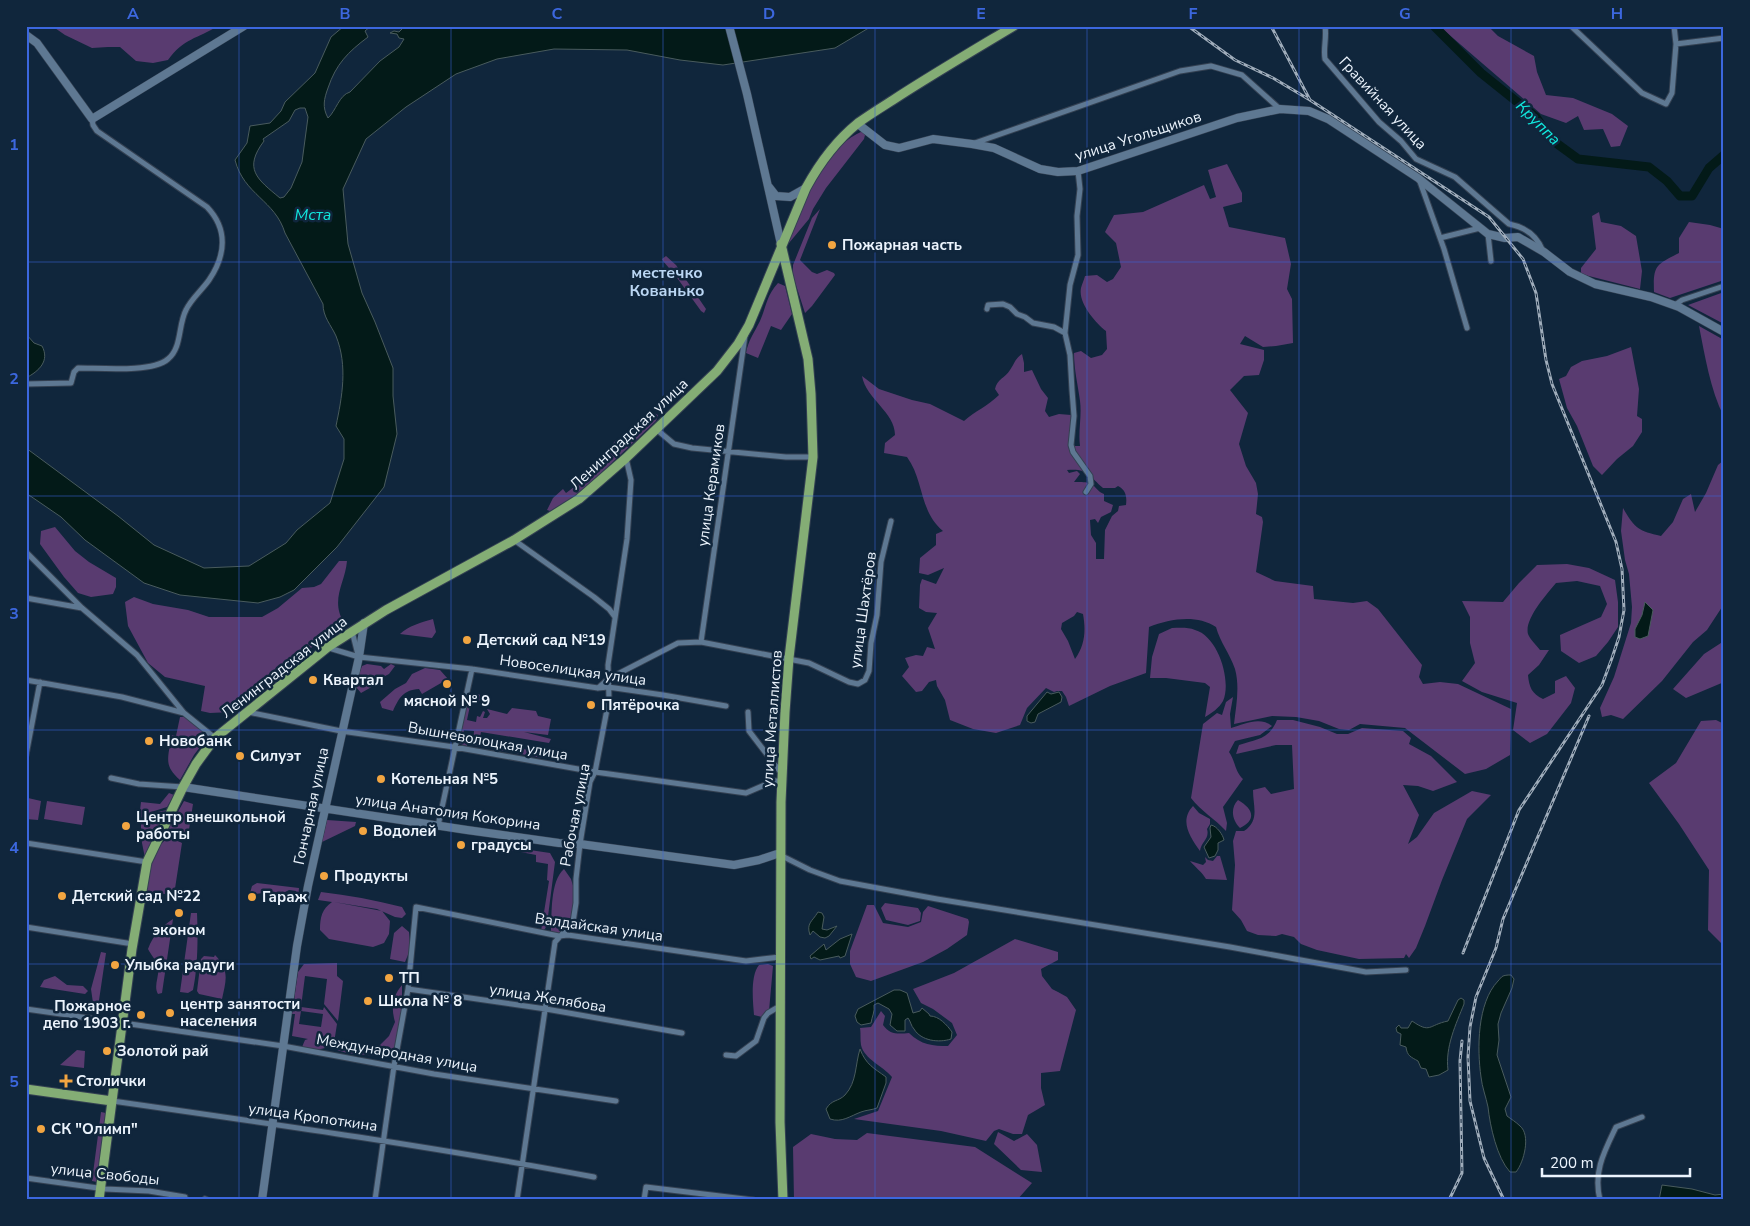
<svg xmlns="http://www.w3.org/2000/svg" width="1750" height="1226" viewBox="0 0 1750 1226" font-family="'Nunito Sans',sans-serif">
	<style>
		.green { fill: #593b70; fill-rule: evenodd }
		.water { fill: #031a18; stroke: #495b5d; fill-rule: evenodd }
		.lines { fill: none; stroke-linecap: round; stroke-linejoin: round }
		.river { stroke: #031a18; stroke-width: 9 }
		.street-casing { stroke: #344152; stroke-width: 7 }
		.secondary-casing { stroke: #344152; stroke-width: 9 }
		.primary-casing { stroke: #344152; stroke-width: 11 }
		.street { stroke: #5e7892; stroke-width: 5 }
		.secondary { stroke: #5e7892; stroke-width: 8 }
		.primary { stroke: #84ad75; stroke-width: 9 }
		.rail-casing { stroke: #a0adbb; stroke-width: 3 }
		.rail { stroke: #10263c; stroke-width: 1; stroke-dasharray: 4; stroke-linecap: butt }
		.grid { fill: none; stroke: #3c67de; stroke-width: 1; stroke-opacity: 0.55 }
		.poi-dot { fill: #f2a541; stroke: #10263c; stroke-width: 2 }
		.labels { text-anchor: middle; dominant-baseline: central; stroke-width: 5; stroke-linejoin: round; paint-order: stroke }
		.street-label { font-size: 15px; fill: #ecf4fd; stroke: #10263c }
		.poi-label { font-size: 15px; font-weight: bold; fill: #ecf4fd; stroke: #10263c; text-anchor: start }
		.water-label { font-size: 16px; font-style: italic; fill: #11e9df; stroke: #10263c }
		.neighbourhood-label { font-size: 16px; font-weight: bold; fill: #bad6f3; stroke: #10263c }
		.neatline { fill: none; stroke: #3c67de; stroke-width: 2 }
		.grid-label { font-size: 16px; text-anchor: middle; font-weight: bold; fill: #3c67de }
	</style>
	<rect width="100%" height="100%" fill="#10263c"/>
	<path class="green" d="M52 26H218C197 39 184 38 168 60L153 63 136 61 120 47H108L92 48 65 35Z
		M1439 26H1488L1498 36 1534 56 1537 72 1546 95 1573 98 1612 114 1628 126 1620 146 1611 147 1603 129 1584 130 1578 116 1566 123 1541 114Z
		M863 131 865 135 864 139 826 188 813 209 809 219 789 243C789 237 793 228 796 222 808 190 829 145 863 131Z
		M1227 164 1242 193V202L1223 207 1229 227 1285 238 1291 264 1287 289 1292 299 1293 343 1276 346 1263 347 1245 336 1240 344 1264 350V360L1259 375 1244 376 1230 390 1248 413 1239 444 1246 466 1256 483 1258 494 1256 514 1262 517 1263 522 1256 572 1275 581 1313 586 1314 599 1353 603 1367 601 1378 609 1422 665 1419 677 1423 684 1440 682 1458 684 1511 709 1510 755 1486 769 1465 774 1405 728 1360 724 1349 730 1339 729 1319 721 1296 717 1272 716 1234 724C1236 706 1240 687 1235 669 1230 654 1220 642 1216 627 1196 614 1170 619 1149 627L1146 673 1110 686 1069 706 1066 697 1062 691H1057L1054 692 1046 688 1027 708 1020 725 996 733 973 729 950 720 945 700 937 686 936 680 929 682 922 691 916 692 902 676 909 667 905 658 916 655 923 656 927 647 935 649 928 628 937 613 926 612 919 608 920 585 922 579 936 584 944 568 928 575 919 573 920 558 936 545V534L943 531C919 511 924 480 907 457L884 453 885 443 895 435C895 412 866 399 862 376L879 389 912 400 930 404 964 421C975 411 988 406 999 395L995 389C997 379 1005 378 1010 370 1015 363 1014 360 1022 354L1024 363V372L1032 370 1041 389 1048 398 1045 411 1049 417 1059 414 1071 415 1070 437 1074 446H1080C1078 431 1082 416 1080 401 1078 385 1074 370 1074 353L1081 351 1091 358 1102 355 1107 349 1106 331C1095 322 1078 303 1081 288 1082 284 1084 280 1085 276L1097 275 1107 282 1113 279 1121 267 1116 243 1105 232 1114 215 1143 212 1204 185 1210 199 1216 197 1208 170ZM1067 470C1088 468 1089 476 1103 488H1115L1118 486C1126 490 1127 497 1126 505L1119 506 1118 511 1112 516 1105 530 1104 559H1096V543L1091 535 1090 520 1095 519 1098 523 1101 517 1111 512 1113 505 1104 501V494C1099 492 1098 490 1094 486 1088 481 1081 482 1074 482L1080 474 1077 471 1069 473ZM1077 612 1083 614C1086 631 1085 645 1075 659L1068 641 1061 629 1062 623 1074 616Z
		M820 209 800 260 812 272 817 274 827 270 834 273 835 275 812 306 805 313 793 276V265L812 218Z
		M1599 212 1601 222 1621 226 1636 236 1642 271 1640 289 1581 274V268L1596 249 1592 216Z
		M1689 222 1710 225 1724 229V280L1670 298 1654 292C1653 265 1656 265 1679 253V238Z
		M666 256 676 265 706 309 704 313 701 311 675 275 663 261 662 259Z
		M778 283 785 286 792 314 781 330 771 326 758 358 746 353C748 341 754 333 760 321 766 308 766 296 778 283Z
		M1724 292V324L1688 305Z
		M1699 326 1724 340V417C1710 389 1705 356 1699 326Z
		M1631 347 1639 389 1637 416 1642 419V432L1633 446 1617 459 1602 475 1593 466 1577 426 1567 408 1559 379 1566 376 1571 367 1582 361 1607 356Z
		M649 411 658 415 656 421 580 493 550 511 547 510 553 498 563 489 566 493 585 479 614 450 611 446 616 440 620 444 652 415Z
		M1724 460V604L1707 630 1693 642 1662 681 1623 719 1611 715 1602 717 1600 708 1614 677 1631 623 1632 607 1629 574 1625 560 1621 531 1623 508C1635 529 1639 531 1661 536L1673 522 1683 499 1691 494 1695 512 1706 493 1718 465Z
		M55 527 75 551 89 562 116 578V587L113 594 91 597 78 593 64 577 40 544 41 531Z
		M339 561H347C345 584 330 599 344 623L263 684 231 712 210 713 201 711 205 686 165 677 148 663 128 626 125 602 134 597 153 604 188 610 209 617H262L278 608 302 588 314 587 321 584Z
		M1567 564 1589 568 1615 580 1618 602V627L1608 642 1596 656 1579 663 1561 651 1560 635 1601 617 1607 604 1600 586 1577 581 1556 583C1547 594 1524 619 1528 634 1530 639 1536 645 1540 650H1549L1539 665 1528 675C1529 687 1532 694 1543 699L1555 693V681L1566 676 1575 688 1571 703 1547 734 1530 743 1513 730 1517 703 1482 692 1462 681 1475 663 1470 643V617L1462 601 1503 602 1519 583 1537 565Z
		M433 619 436 632 432 638 400 634C408 626 422 622 433 619Z
		M1172 628C1179 628 1188 627 1195 630 1218 636 1232 681 1223 701 1219 708 1212 713 1205 717L1210 687 1205 683 1166 678H1150L1152 657 1159 634Z
		M1724 641V682L1686 698 1673 689 1704 654Z
		M367 664 381 666 384 669 391 664 395 666 389 674 377 680V684L361 693 356 687 358 677 362 666Z
		M425 668 440 670 448 679 422 694 419 689C403 690 399 698 393 711L382 708 380 702 395 689 406 683 412 674Z
		M479 694 483 701 477 700 475 702 471 701 467 720 476 722 477 716 480 717 483 711 485 712 483 718H487L490 714 487 709 507 714 512 708 536 711 538 716 551 719 548 735 524 732 551 739 549 743 481 732 479 742 548 753 542 758 473 745 474 731 464 730 462 741 467 743V746L458 743C461 730 463 696 479 694Z
		M1233 697 1230 714 1231 728C1244 724 1260 716 1272 726L1260 735 1235 741 1229 752C1235 760 1235 772 1243 779L1223 807 1227 823 1226 831C1215 819 1201 811 1191 798L1203 724 1217 713 1222 715 1226 702Z
		M180 717H185L209 735 194 755 180 780C166 767 167 762 170 744L165 738V734L176 736Z
		M1277 720H1293L1320 727 1337 734H1348L1362 728 1403 731 1411 738 1409 744 1431 756 1457 782 1433 791 1418 786 1403 785 1419 815 1408 844 1417 837 1434 813 1472 791 1491 795 1467 819 1442 880 1425 926 1416 948 1409 958 1406 954 1404 958 1359 959 1317 950 1301 944 1294 937 1282 934 1276 936 1258 935 1247 931 1241 920 1232 910 1235 865 1233 841 1236 831H1244C1260 820 1253 807 1253 790L1265 787 1271 794 1294 789 1292 745H1276L1236 754 1239 745C1256 739 1269 740 1277 720Z
		M1716 720 1724 724V946L1708 930 1709 870 1679 824 1649 783 1676 763 1701 721Z
		M169 793 174 795 167 807 151 812 139 819 141 802 160 804Z
		M28 798 41 801 38 820 26 819Z
		M1238 800C1252 808 1258 819 1240 828 1232 820 1230 808 1238 800Z
		M47 801 85 807 82 825 44 819Z
		M184 801 193 804 188 836 173 834 169 828Z
		M1193 806 1199 813 1210 819V824L1207 829C1210 839 1201 842 1200 851 1190 837 1179 821 1193 806Z
		M167 810 145 858 141 838V821L152 813Z
		M327 820 356 822 355 826 351 828 322 842Z
		M170 837 182 843 174 895 147 892C149 873 151 847 170 837Z
		M497 845 550 853 555 862 547 924 545 929 541 931 549 881 547 880 548 864 536 862V855L495 847Z
		M1217 856H1220L1227 880 1206 879C1202 872 1195 867 1190 861L1203 865 1206 862 1205 857 1208 860 1213 861Z
		M564 869 571 879 574 889V901L570 921 558 934 551 931C552 914 550 881 564 869Z
		M257 883 299 888 298 899 296 897V891L289 890 283 893V896L263 893 255 894 250 893 252 886Z
		M321 892C348 895 375 900 402 907L406 914 402 918 395 917 377 909 334 902 382 911 390 921 389 934 384 943 373 947 329 939 320 930C320 917 322 909 332 902L318 900Z
		M885 903 918 908 921 913 920 921 908 925 886 920 881 908Z
		M867 905H874L883 923 908 927 921 922 923 912 928 906 968 919 969 922 967 935 947 949 923 962 871 981 856 977 850 964V951Z
		M191 913H197C198 937 198 967 193 990L188 993 180 992Z
		M173 919 162 993 158 994C153 986 160 975 158 966 156 960 151 955 148 949 153 935 162 926 173 919Z
		M402 926 409 932 410 950 405 962 390 959 394 933Z
		M1015 939 1058 952V960L1041 969 1042 976 1052 989 1058 992 1067 997 1076 1010 1060 1071 1041 1073V1088L1045 1105 1028 1115 1022 1134H1013L999 1129 994 1131 986 1141 941 1131 854 1119 878 1111 892 1077C883 1066 864 1059 861 1045 860 1039 861 1033 860 1028L871 1027 881 1011 885 1016 883 1025C890 1035 898 1034 909 1033 921 1045 933 1046 948 1046L957 1035 952 1023 933 1009 921 1003 913 989 954 973Z
		M101 952 106 953 98 1007 94 1010 91 989Z
		M215 955C230 970 226 981 222 999L199 994 197 991 201 959 204 956 214 957Z
		M337 963V976L343 981 338 1021 324 1004 327 979 305 976 301 1007 323 1010 324 1007 337 1024 334 1043 321 1041 325 1048 317 1050 302 1047 305 1040 308 1039 292 1036 295 1014H292L298 972 304 964ZM301 1011 323 1014 321 1027 299 1024Z
		M768 964 773 966 769 1011 762 1017 754 1015C753 1002 750 976 759 965Z
		M55 976 67 985 83 986 88 991 85 994 40 987 44 980Z
		M402 985V1009L396 1048 387 1057 347 1053 337 1050 342 1042C355 1044 367 1047 380 1045L389 1036 395 1022C391 1008 392 997 402 985Z
		M77 1050 85 1051 84 1068 60 1065Z
		M101 1112 106 1113 97 1182 92 1181Z
		M998 1132 1014 1141 1027 1134 1037 1145 1042 1172 1021 1170 994 1144Z
		M867 1133 975 1147 1032 1183 1017 1200H794L793 1147 811 1134 835 1139 857 1140Z"/>
	<path class="water" d="M344 26H371L365 31 368 37C348 52 336 64 328 88 324 99 322 107 328 118 336 111 339 95 350 92L380 61 399 47 404 39 399 38 397 34 390 33 394 31 399 32 405 26H872L835 48 723 65 680 60 627 50 554 49 497 59 456 74 406 107 366 139 343 189 348 244 362 293 375 322 393 368V396L397 434 384 487 337 547 294 590 280 597 258 603 180 595 144 583 85 540 61 517 26 493V448L118 516 154 545 204 568 249 566 286 543 297 530 330 503 344 459V439L336 426C342 397 348 366 336 336 331 325 323 317 323 304L285 233C275 200 244 195 235 160L247 143 250 126 270 123 281 111 285 102 315 73 331 37ZM300 108H305L308 117 302 162 291 188 284 197 280 198C257 179 243 169 264 141L263 139 289 121 295 110Z
		M26 334 34 343 42 346C50 361 39 371 26 378Z
		M1645 602 1653 610 1648 636 1640 639 1635 637V629L1642 615Z
		M1047 692 1051 694 1059 692 1062 697 1061 702 1038 714 1035 722 1031 723 1027 721V716Z
		M1211 825C1217 826 1223 835 1224 840L1218 843V850L1215 856 1209 858 1204 847 1211 837 1210 828Z
		M818 912 822 913 824 917 822 929 827 930 837 926 829 936 825 938 820 937 813 931 810 935C806 923 812 922 818 912Z
		M852 934 845 956 840 958 839 956 820 960 814 957 811 959 810 956 824 944 826 950 840 939Z
		M1511 975 1514 979 1512 988 1501 1013 1498 1024 1499 1040 1497 1055 1511 1097 1505 1109 1507 1116C1511 1119 1516 1122 1520 1126 1531 1135 1524 1162 1516 1172H1510C1497 1158 1490 1126 1488 1107 1486 1097 1482 1087 1481 1077 1477 1049 1477 1003 1498 981 1500 979 1501 977 1503 976 1506 975 1508 975 1511 975Z
		M894 990H900L907 993 913 1013 920 1011 922 1008 929 1014 930 1016C939 1016 947 1025 952 1032L951 1039C939 1043 921 1041 914 1029 911 1026 911 1022 908 1018L905 1020V1031H897L890 1025 892 1014 889 1009 878 1003 874 1005C875 1012 872 1016 871 1023L861 1025 857 1022 855 1016 858 1009Z
		M1461 998 1464 1000V1004C1456 1024 1445 1047 1448 1070L1439 1075 1429 1077 1426 1069 1421 1068 1418 1061C1411 1057 1407 1056 1406 1047L1400 1045 1401 1034 1397 1032 1396 1028 1399 1025 1401 1028H1408L1412 1021C1431 1034 1428 1025 1448 1021L1458 1000Z
		M860 1049C866 1065 874 1068 886 1077V1083L877 1108C872 1110 866 1110 861 1112 850 1116 842 1123 830 1119L826 1109C832 1099 838 1102 845 1095 857 1082 855 1065 860 1049Z
		M1662 1185 1692 1189 1715 1195 1724 1194V1200H1659Z"/>
	<g class="lines">
		<path class="river" d="M1434 26 1481 73 1536 117 1552 140 1578 159 1649 167 1667 181 1680 196H1692L1709 168 1724 155"/>
		<defs>
			<path id="street" d="M1325 26C1327 38 1323 48 1325 59L1379 122 1401 141 1416 159 1455 177 1509 224C1525 227 1537 236 1543 251
				M1571 26 1642 93 1666 104 1672 93 1676 44 1674 26
				M1676 44 1724 38
				M972 144 1180 71 1211 66 1242 75 1280 109
				M1078 171 1080 189 1077 216 1078 255 1070 285 1065 333 1070 355 1072 390 1074 416 1071 445 1073 452 1090 476 1091 484 1086 492
				M1419 179 1444 249 1467 328
				M1488 234 1491 261
				M1440 238 1480 228
				M1675 305 1682 300 1724 286
				M987 309 988 305 1003 304 1010 307 1017 314 1025 317 1033 323 1054 327 1065 333
				M26 384 71 383 74 372 78 368C100 368 152 373 168 359 182 348 178 325 186 310 191 299 202 290 209 280 226 255 228 229 207 207L97 131 93 125 92 119
				M656 429 674 444 692 448 786 457H813
				M514 540 594 597 609 609 615 617
				M26 552 82 608 137 655 184 713
				M26 598 82 608
				M352 631 358 655
				M701 642 745 336
				M329 648 359 657 472 669 598 688 608 687 663 695 726 706
				M26 680 122 697 184 713 215 738
				M598 688 608 679 678 643 701 642 809 663 849 682 858 684 865 680 869 671 871 643 877 615 881 562 891 521
				M248 712 341 731 454 747 595 772 746 793 774 781H782
				M748 712 749 731 782 774
				M26 755 40 682
				M111 778 139 784 183 787
				M438 826 472 669
				M26 843 147 862
				M780 855 810 870 840 881 937 899 1230 947 1366 972 1406 970
				M26 927 133 944
				M408 989 546 1009 682 1033
				M26 1009 283 1046 434 1074 616 1101
				M726 1055 736 1056 756 1041 764 1018 768 1013 780 1006
				M112 1101C273 1124 435 1147 594 1177
				M26 1178 105 1189 149 1191 185 1197V1200
				M205 1199 207 1200
				M375 1200 394 1066 408 989 416 907 559 936 568 935 746 961 780 957
				M517 1200 555 942 573 922 576 903V879L580 844 590 782 595 772 609 699 608 665 627 539 631 480 626 458
				M644 1200 646 1187 753 1200
				M1600 1200C1593 1172 1604 1152 1616 1127L1642 1117"/>
			<path id="secondary" d="M729 26 747 94 781 244
				M26 35 37 43 92 119 244 26
				M858 124 885 145 899 148 933 139 972 144 994 148 1040 169 1058 172 1078 171 1237 118 1280 109 1309 111 1328 119 1418 178 1488 234 1505 238 1518 237 1544 252 1570 272 1595 284 1651 297 1679 307 1724 332
				M769 187 776 196 790 197 806 188
				M183 787 467 830 559 843 580 844 734 865 759 860 780 853
				M262 1200 297 946 308 886 359 657 364 623"/>
			<path id="primary" d="M781 244 808 359 811 394 813 457 789 658 785 712 781 802 780 1122 783 1200
				M26 1089 112 1101
				M99 1200 132 949 147 862 183 787 196 764 215 738 328 647 386 610 514 540 579 499 626 458 717 371 738 344 749 325 806 188C819 164 837 140 858 123 869 115 882 107 893 100 933 74 974 50 1014 26"/>
		</defs>
		<use href="#street" class="street-casing"/>
		<use href="#secondary" class="secondary-casing"/>
		<use href="#primary" class="primary-casing"/>
		<use href="#street" class="street"/>
		<use href="#secondary" class="secondary"/>
		<use href="#primary" class="primary"/>
		<defs>
			<path id="rail" d="M1188 26 1235 60 1273 78 1310 100 1489 217 1523 259 1536 293 1546 360 1552 384 1616 542 1622 569 1624 610 1619 637 1612 658 1602 685 1519 810 1463 953
				M1271 26 1310 100
				M1449 1200 1462 1173 1460 1061 1462 1041
				M1504 1200 1484 1158 1470 1101 1468 1057 1470 1027 1476 997 1496 948 1503 919 1589 716"/>
		</defs>
		<use href="#rail" class="rail-casing"/>
		<use href="#rail" class="rail"/>
	</g>
	<path class="grid" d="M239 26V1200M451 26V1200M663 26V1200M875 26V1200M1087 26V1200M1299 26V1200M1511 26V1200M26 262H1724M26 496H1724M26 730H1724M26 964H1724"/>
	<g class="poi-dot">
		<circle cx="832" cy="245" r="5"/>
		<circle cx="467" cy="640" r="5"/>
		<circle cx="313" cy="680" r="5"/>
		<circle cx="447" cy="684" r="5"/>
		<circle cx="591" cy="705" r="5"/>
		<circle cx="149" cy="741" r="5"/>
		<circle cx="240" cy="756" r="5"/>
		<circle cx="381" cy="779" r="5"/>
		<circle cx="126" cy="826" r="5"/>
		<circle cx="363" cy="831" r="5"/>
		<circle cx="461" cy="845" r="5"/>
		<circle cx="324" cy="876" r="5"/>
		<circle cx="62" cy="896" r="5"/>
		<circle cx="252" cy="897" r="5"/>
		<circle cx="179" cy="913" r="5"/>
		<circle cx="115" cy="965" r="5"/>
		<circle cx="389" cy="978" r="5"/>
		<circle cx="368" cy="1001" r="5"/>
		<circle cx="170" cy="1013" r="5"/>
		<circle cx="141" cy="1015" r="5"/>
		<circle cx="107" cy="1051" r="5"/>
		<path d="M63.5 1073.5h5v5h5v5h-5v5h-5v-5h-5v-5h5z"/>
		<circle cx="41" cy="1129" r="5"/>
	</g>
	<g class="labels">
		<g class="street-label">
			<text transform="translate(1383 103) rotate(47)">Гравийная улица</text>
			<text transform="translate(1138 136) rotate(-18)">улица Угольщиков</text>
			<text transform="translate(629 434) rotate(-43)">Ленинградская улица</text>
			<text transform="translate(711 485) rotate(-82)">улица Керамиков</text>
			<text transform="translate(863 610) rotate(-82)">улица Шахтёров</text>
			<text transform="translate(284 667) rotate(-38)">Ленинградская улица</text>
			<text transform="translate(573 670) rotate(8)">Новоселицкая улица</text>
			<text transform="translate(772 719) rotate(-86)">улица Металлистов</text>
			<text transform="translate(488 741) rotate(10)">Вышневолоцкая улица</text>
			<text transform="translate(311 806) rotate(-78)">Гончарная улица</text>
			<text transform="translate(448 812) rotate(8)">улица Анатолия Кокорина</text>
			<text transform="translate(575 815) rotate(-79)">Рабочая улица</text>
			<text transform="translate(599 927) rotate(8)">Валдайская улица</text>
			<text transform="translate(548 998) rotate(9)">улица Желябова</text>
			<text transform="translate(397 1053) rotate(10)">Международная улица</text>
			<text transform="translate(313 1117) rotate(8)">улица Кропоткина</text>
			<text transform="translate(105 1174) rotate(6)">улица Свободы</text>
		</g>
		<g class="poi-label">
			<text x="842" y="245">Пожарная часть</text>
			<text x="477" y="640">Детский сад №19</text>
			<text x="323" y="680">Квартал</text>
			<text x="447" y="701" text-anchor="middle">мясной № 9</text>
			<text x="601" y="705">Пятёрочка</text>
			<text x="159" y="741">Новобанк</text>
			<text x="250" y="756">Силуэт</text>
			<text x="391" y="779">Котельная №5</text>
			<text x="136" y="817">Центр внешкольной<tspan x="136" dy="17">работы</tspan></text>
			<text x="373" y="831">Водолей</text>
			<text x="471" y="845">градусы</text>
			<text x="334" y="876">Продукты</text>
			<text x="72" y="896">Детский сад №22</text>
			<text x="262" y="897">Гараж</text>
			<text x="179" y="930" text-anchor="middle">эконом</text>
			<text x="125" y="965">Улыбка радуги</text>
			<text x="399" y="978">ТП</text>
			<text x="378" y="1001">Школа № 8</text>
			<text x="180" y="1004">центр занятости<tspan x="180" dy="17">населения</tspan></text>
			<text x="131" y="1006" text-anchor="end">Пожарное<tspan x="131" dy="17">депо 1903 г.</tspan></text>
			<text x="117" y="1051">Золотой рай</text>
			<text x="76" y="1081">Столички</text>
			<text x="51" y="1129">СК "Олимп"</text>
		</g>
		<g class="water-label">
			<text transform="translate(1538 123) rotate(45)">Круппа</text>
			<text x="313" y="215">Мста</text>
		</g>
		<g class="neighbourhood-label">
			<text x="667" y="273">местечко<tspan x="667" dy="18">Кованько</tspan></text>
		</g>
	</g>
	<rect width="1750" height="1226" fill="none" stroke="#10263c" stroke-width="55"/>
	<path d="M1542 1168v8h148v-8" fill="none" stroke="#ecf4fd" stroke-width="2.5"/>
	<text x="1550" y="1168" font-size="15" fill="#ecf4fd" stroke="#10263c" stroke-width="4" paint-order="stroke">200 m</text>
	<rect x="28" y="28" width="1694" height="1170" class="neatline"/>
	<g class="grid-label">
		<text x="133" y="19">A</text>
		<text x="345" y="19">B</text>
		<text x="557" y="19">C</text>
		<text x="769" y="19">D</text>
		<text x="981" y="19">E</text>
		<text x="1193" y="19">F</text>
		<text x="1405" y="19">G</text>
		<text x="1617" y="19">H</text>
		<text x="14" y="150">1</text>
		<text x="14" y="384">2</text>
		<text x="14" y="619">3</text>
		<text x="14" y="853">4</text>
		<text x="14" y="1087">5</text>
	</g>
</svg>
